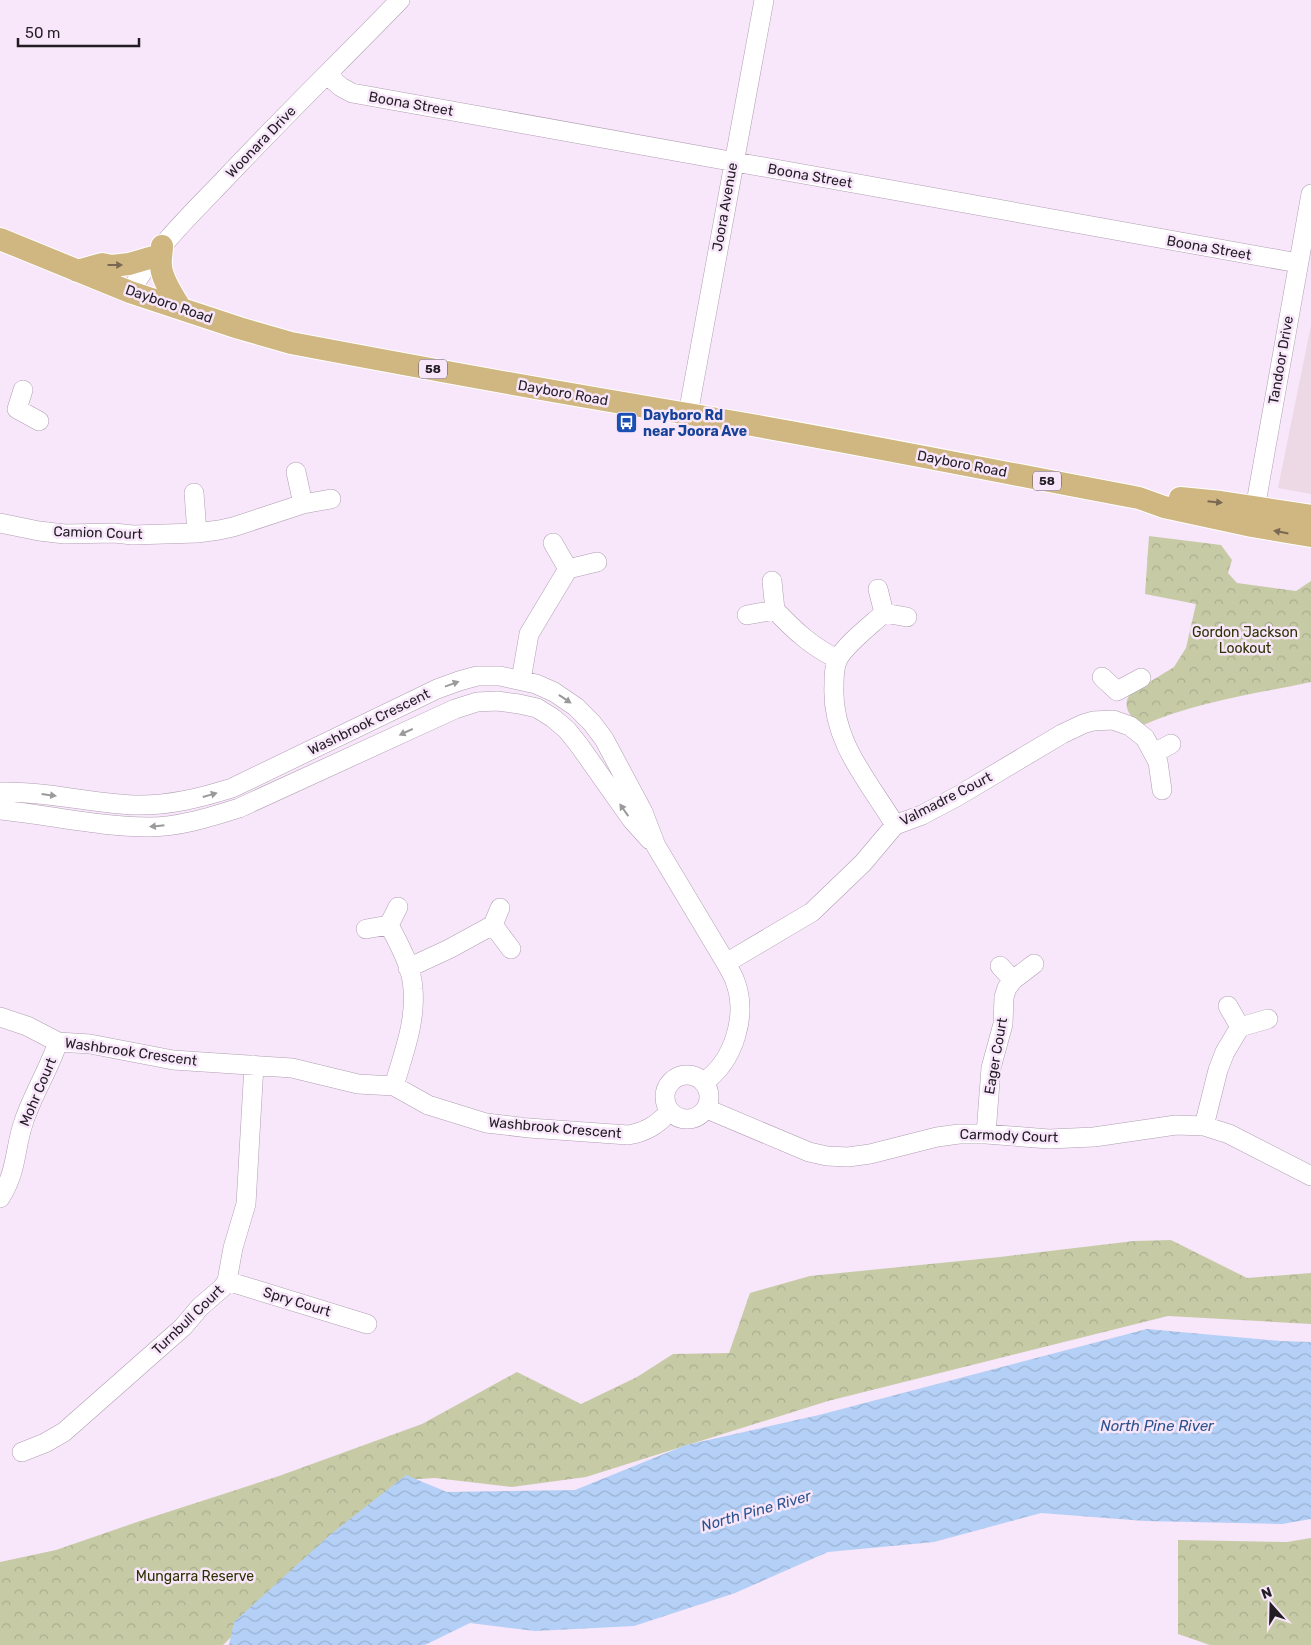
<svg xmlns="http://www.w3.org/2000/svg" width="1311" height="1645" viewBox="0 0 1311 1645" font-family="Rubik,sans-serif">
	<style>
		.education { fill: #edd8e6 }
		.forest { fill: url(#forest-crowns) }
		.water { fill: url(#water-waves) }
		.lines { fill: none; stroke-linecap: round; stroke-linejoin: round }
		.minor-casing { stroke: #b09eb2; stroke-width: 20 }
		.major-casing { stroke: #fff; stroke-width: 24 }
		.minor { stroke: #fff; stroke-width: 19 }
		.major { stroke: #d0b680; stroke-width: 22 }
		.oneway { fill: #796952 }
		.oneway2 { fill: #9c999c }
		.labels { text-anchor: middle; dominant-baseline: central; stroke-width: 5; stroke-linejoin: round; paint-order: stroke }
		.shield { fill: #f8e6fa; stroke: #625964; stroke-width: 1 }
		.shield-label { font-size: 12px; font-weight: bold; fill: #221c23 }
		.street-label { font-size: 14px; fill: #221c23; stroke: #f8e6fa }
		.transit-label { font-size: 14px; font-weight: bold; fill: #164399; stroke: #f8e6fa; text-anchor: start }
		.park-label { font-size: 14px; fill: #2e3203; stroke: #f8e6fa }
		.water-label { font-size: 15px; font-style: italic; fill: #2b548f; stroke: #f8e6fa }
	</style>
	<defs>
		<pattern id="forest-crowns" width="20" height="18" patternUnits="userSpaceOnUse" patternTransform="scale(1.25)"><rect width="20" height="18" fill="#c6cba6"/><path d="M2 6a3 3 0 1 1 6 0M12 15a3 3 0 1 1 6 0" fill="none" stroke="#aaae8f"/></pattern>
		<pattern id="water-waves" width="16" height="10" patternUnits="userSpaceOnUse" patternTransform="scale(1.25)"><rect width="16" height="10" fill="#b4d0f6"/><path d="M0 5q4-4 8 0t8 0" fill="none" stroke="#9ab2d3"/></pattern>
	</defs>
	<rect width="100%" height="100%" fill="#f8e6fa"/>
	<path class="education" d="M1311 325V494L1278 488Z"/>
	<path class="forest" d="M1149 536 1221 545 1232 560 1228 573 1237 583 1296 591 1311 581V682C1254 694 1194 702 1141 726 1131 717 1121 707 1130 694L1174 667 1186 648 1196 604 1145 594Z
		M1171 1240 1247 1278 1311 1273V1324L1168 1316 828 1401 586 1477 512 1487 435 1478 404 1480 304 1564 223 1645H0V1562L56 1550 140 1521 279 1476 422 1424 517 1372 581 1404 637 1377 673 1354 729 1353 750 1293 810 1276 1000 1257 1134 1241Z
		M1311 1538V1645H1210L1178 1634V1540L1287 1542Z"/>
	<path class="water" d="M1147 1329 1281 1341 1311 1342V1519L1282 1524 1145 1521 1041 1513 934 1542 828 1552 735 1593 634 1626 535 1631 470 1623 425 1645H229L234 1622 331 1534 406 1475 447 1492 575 1490 686 1445 819 1415Z"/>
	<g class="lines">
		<defs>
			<path id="minor" d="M327 75 341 87 352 93 1298 263
				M130 292C154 250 189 216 222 182 280 120 341 61 400 0
				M23 390 17 409 39 421
				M688 414 764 0
				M296 472 303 504 331 499
				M194 493 197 533
				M1253 520 1311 194
				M0 523 39 531 65 534 114 533 133 535 197 533 219 530 233 527 303 504
				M553 543 568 569 597 562
				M878 589 884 613 907 617
				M775 610C794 630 813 648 838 659
				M884 613C871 625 846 644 838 659 834 667 834 676 834 685 831 741 868 780 895 825
				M747 615 775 610 772 581
				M1102 677 1117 691 1141 678
				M521 680 529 634 568 569
				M1154 753 1171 744
				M0 792C45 791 89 803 134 805 168 806 200 798 232 788L437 689 459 681 477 676H500L536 684 554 692 576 707 592 723 604 739 643 812 656 846 726 963C729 969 733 975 735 981 748 1015 734 1061 704 1082
				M0 810C50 815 99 827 149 827 180 827 210 817 239 808L455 709 477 702 497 701 519 704 537 708 553 718 567 730 579 745 632 820 650 840
				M500 908 493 925 511 949
				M389 925C399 944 412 967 413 989 416 1022 403 1055 394 1086
				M366 929 389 925 398 907
				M726 963 812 912 863 863 895 825 922 815 958 796 1062 734 1083 724 1093 721 1113 720 1130 726 1145 738 1158 762 1162 790
				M1000 966 1013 980 1034 964
				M408 968 449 949 493 925
				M1228 1006 1240 1027 1268 1019
				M0 1017 27 1026 58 1042 90 1044 173 1060 292 1068 358 1084 394 1086 428 1105 486 1123 529 1128 628 1135C646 1132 657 1125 669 1112
				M665 1097a22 22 0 1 1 44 0a22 22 0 1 1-44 0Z
				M707 1109 809 1152 827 1156 848 1157 870 1154 937 1137 959 1134H986L1049 1139 1094 1137 1176 1125 1204 1126 1229 1134 1311 1176
				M1204 1126 1218 1070 1225 1052 1240 1027
				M986 1134 991 1068 1003 1024 1004 997 1007 988 1013 980
				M0 1198C18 1170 14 1149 24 1121 33 1094 49 1069 58 1042
				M227 1281 367 1324
				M22 1452 45 1443 64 1432 183 1327 200 1307 222 1288 227 1281 233 1248 246 1204 254 1065"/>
			<path id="major" d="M0 239 130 292 239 328 291 343C423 368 555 392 688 414 839 439 989 470 1139 498L1164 507 1252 526 1311 536
				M162 246C162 253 160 260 161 266 162 281 174 296 181 309
				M77 271 102 264 112 266 129 264 153 257
				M1180 498 1221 502 1311 516"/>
		</defs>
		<use href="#minor" class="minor-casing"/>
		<use href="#major" class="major-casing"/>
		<use href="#minor" class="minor"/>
		<use href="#major" class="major"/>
	</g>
	<defs><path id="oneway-solid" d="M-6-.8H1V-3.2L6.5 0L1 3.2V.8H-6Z" transform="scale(1.25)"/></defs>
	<g class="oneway">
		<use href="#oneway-solid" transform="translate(115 265)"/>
		<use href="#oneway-solid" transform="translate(1215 502) rotate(6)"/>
		<use href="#oneway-solid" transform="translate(1281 532) rotate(-169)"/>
	</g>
	<g class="oneway2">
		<use href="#oneway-solid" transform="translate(452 684) rotate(-20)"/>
		<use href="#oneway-solid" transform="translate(565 699) rotate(34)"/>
		<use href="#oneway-solid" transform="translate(406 732) rotate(155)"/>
		<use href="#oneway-solid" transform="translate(49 795) rotate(7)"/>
		<use href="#oneway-solid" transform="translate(210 795) rotate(-16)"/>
		<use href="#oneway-solid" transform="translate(624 810) rotate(-125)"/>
		<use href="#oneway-solid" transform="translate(157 826) rotate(174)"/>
	</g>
	<defs>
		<symbol id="bus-square" viewBox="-11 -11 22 22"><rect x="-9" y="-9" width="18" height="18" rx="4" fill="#1a4fb4" stroke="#f8e6fa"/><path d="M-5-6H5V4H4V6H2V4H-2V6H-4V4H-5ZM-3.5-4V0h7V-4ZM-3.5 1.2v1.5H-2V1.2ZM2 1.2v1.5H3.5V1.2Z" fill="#fff"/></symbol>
	</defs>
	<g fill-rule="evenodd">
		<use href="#bus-square" x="614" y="410" width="25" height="25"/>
	</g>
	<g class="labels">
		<g class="shield">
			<rect x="419" y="359.5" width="28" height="19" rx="4"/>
			<rect x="1033" y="471.5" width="28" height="19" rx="4"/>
		</g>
		<g class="shield-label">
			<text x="433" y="369">58</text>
			<text x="1047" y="481">58</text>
		</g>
		<g class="street-label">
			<text transform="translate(411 104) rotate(10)">Boona Street</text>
			<text transform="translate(261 142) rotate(-46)">Woonara Drive</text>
			<text transform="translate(810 176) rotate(10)">Boona Street</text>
			<text transform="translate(725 207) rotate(-80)">Joora Avenue</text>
			<text transform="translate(1209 248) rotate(10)">Boona Street</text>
			<text transform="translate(169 304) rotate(19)">Dayboro Road</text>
			<text transform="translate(1281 360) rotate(-80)">Tandoor Drive</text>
			<text transform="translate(563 393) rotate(10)">Dayboro Road</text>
			<text transform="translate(962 464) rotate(11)">Dayboro Road</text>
			<text transform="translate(98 533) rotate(2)">Camion Court</text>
			<text transform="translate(369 722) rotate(-26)">Washbrook Crescent</text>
			<text transform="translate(946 799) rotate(-27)">Valmadre Court</text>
			<text transform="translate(131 1052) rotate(8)">Washbrook Crescent</text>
			<text transform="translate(996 1056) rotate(-80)">Eager Court</text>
			<text transform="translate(38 1092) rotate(-67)">Mohr Court</text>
			<text transform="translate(555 1128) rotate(5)">Washbrook Crescent</text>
			<text transform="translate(1009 1136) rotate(2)">Carmody Court</text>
			<text transform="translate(297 1302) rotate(17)">Spry Court</text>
			<text transform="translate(188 1320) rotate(-44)">Turnbull Court</text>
		</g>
		<g class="transit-label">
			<text x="643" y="415">Dayboro Rd<tspan x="643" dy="16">near Joora Ave</tspan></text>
		</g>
		<g class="park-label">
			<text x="1245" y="632">Gordon Jackson<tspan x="1245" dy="16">Lookout</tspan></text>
			<text x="195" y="1576">Mungarra Reserve</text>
		</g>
		<g class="water-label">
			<text x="1157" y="1426">North Pine River</text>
			<text transform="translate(756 1511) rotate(-16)">North Pine River</text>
		</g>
	</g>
	<g transform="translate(1271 1605) rotate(340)" stroke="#f8e6fa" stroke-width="4" paint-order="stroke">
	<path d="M0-4L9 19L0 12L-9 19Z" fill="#221c23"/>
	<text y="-8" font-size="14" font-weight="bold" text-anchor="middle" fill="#221c23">N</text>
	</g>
	<path d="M18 38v8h121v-8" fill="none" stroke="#221c23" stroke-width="2.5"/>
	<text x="25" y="38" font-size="15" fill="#221c23" stroke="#f8e6fa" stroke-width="4" paint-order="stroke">50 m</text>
</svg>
